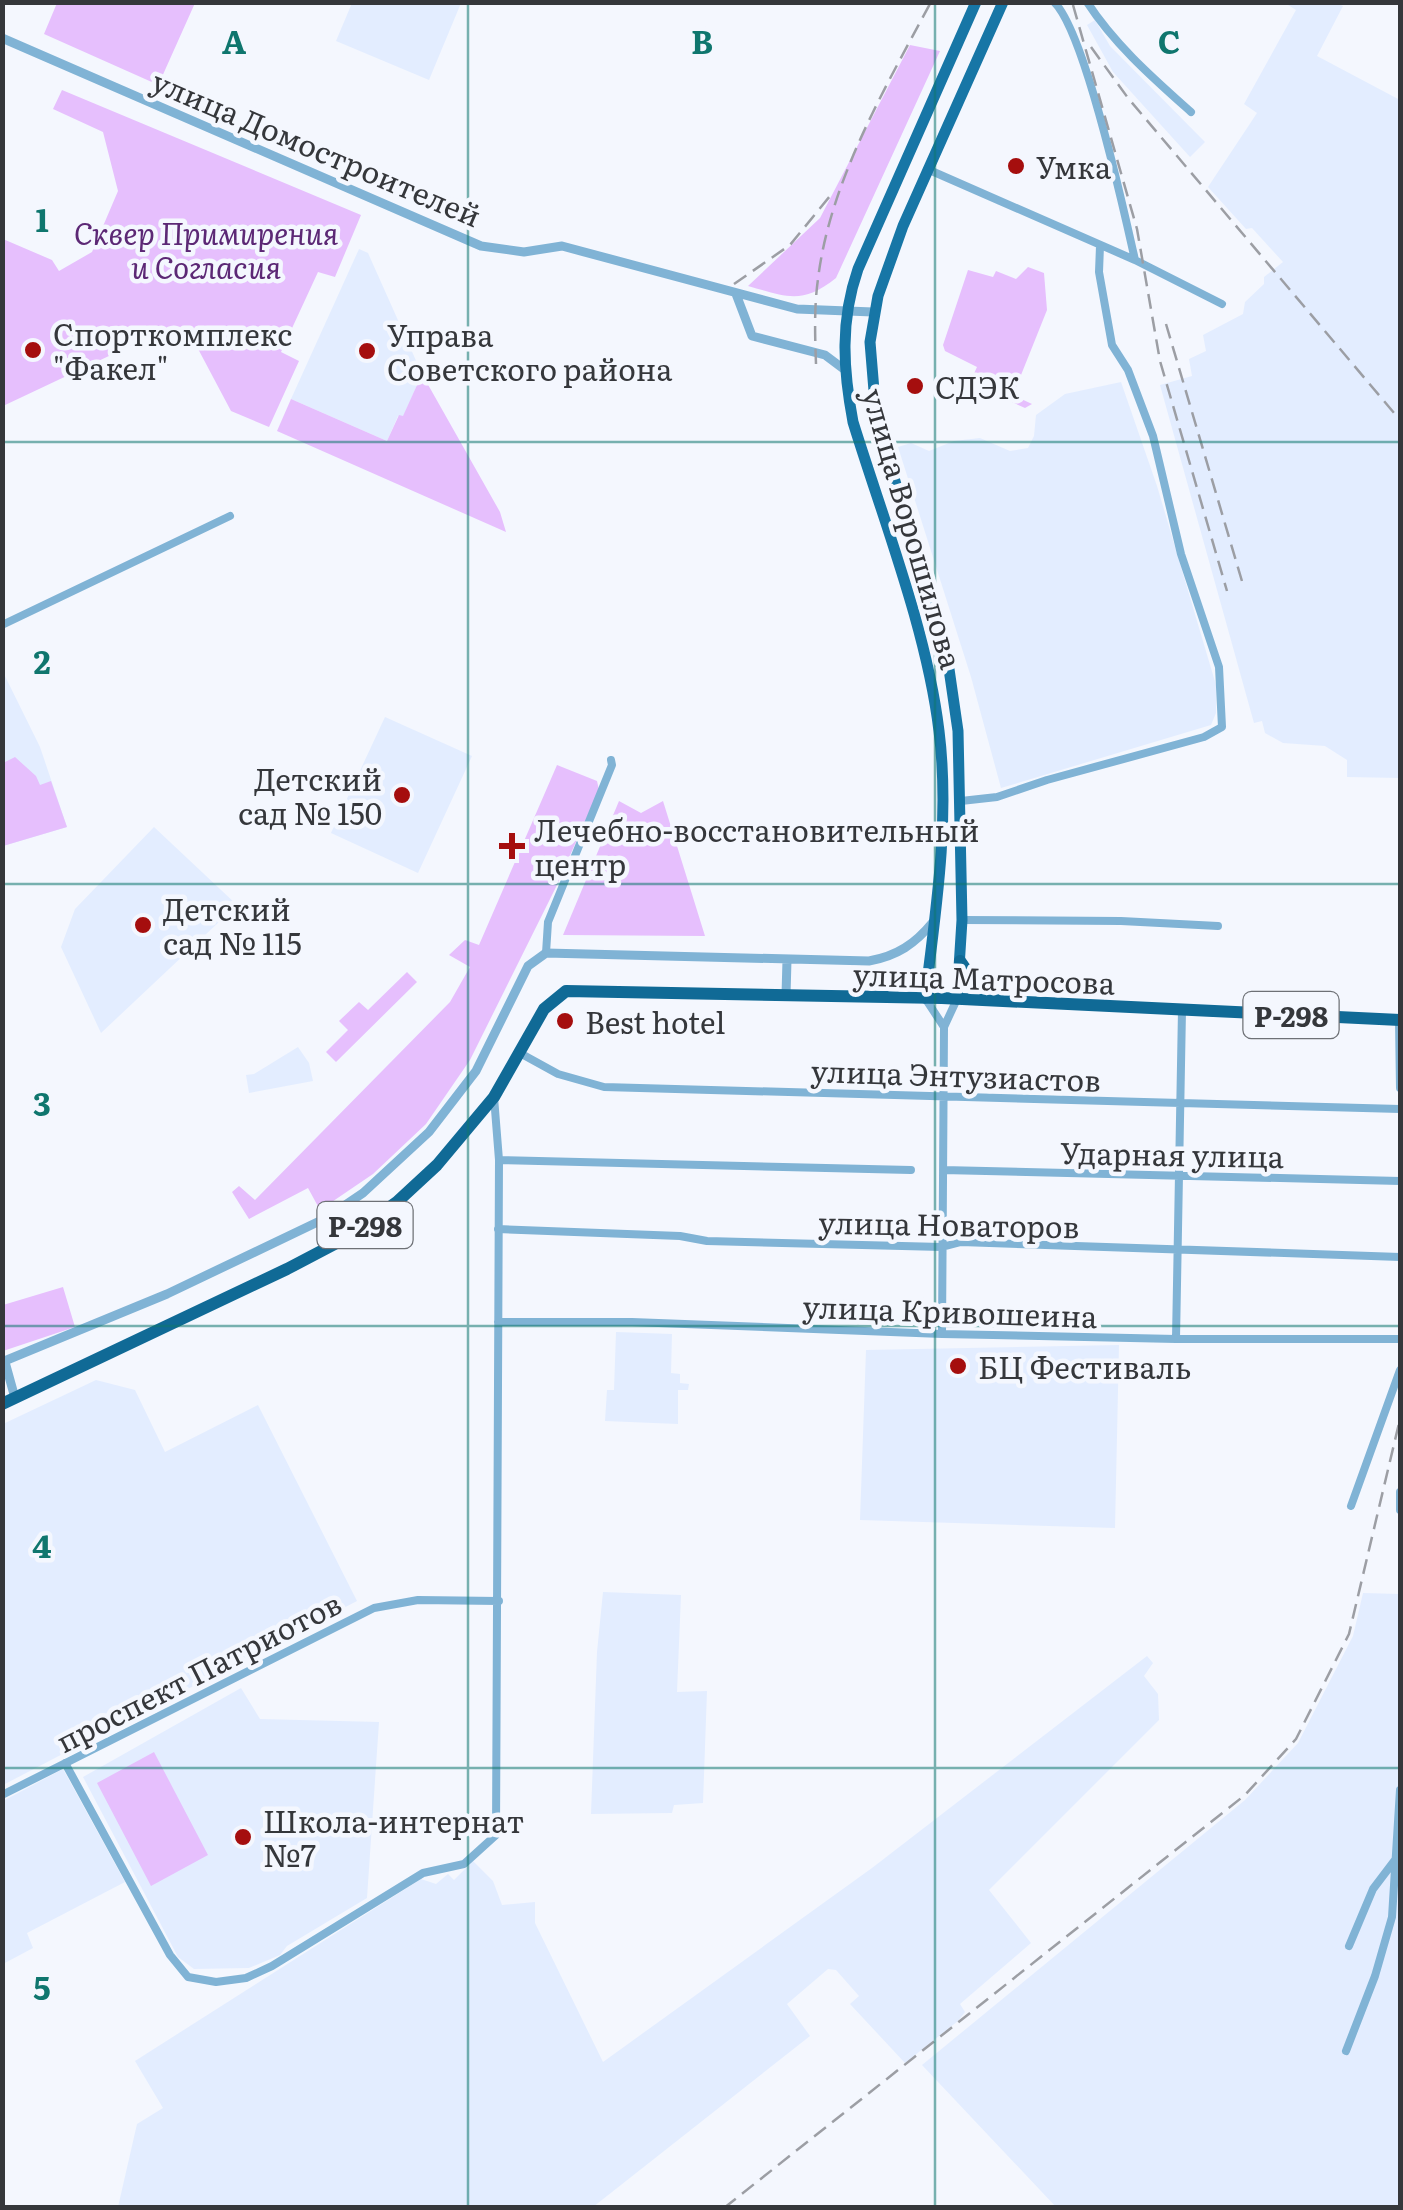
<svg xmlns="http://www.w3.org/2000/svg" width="1403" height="2210" viewBox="0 0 1403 2210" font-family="Literata,serif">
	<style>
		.built { fill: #e3edff }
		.green { fill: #e6bffd }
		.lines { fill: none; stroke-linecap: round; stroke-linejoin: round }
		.minor { stroke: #80b3d5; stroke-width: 8 }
		.tertiary { stroke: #80b3d5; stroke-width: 9 }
		.primary { stroke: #1776a6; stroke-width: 11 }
		.trunk { stroke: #106a96; stroke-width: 12 }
		.rail { stroke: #9c9ea4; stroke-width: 2.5; stroke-dasharray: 15 8; stroke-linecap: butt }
		.grid { fill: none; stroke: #0f766e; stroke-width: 2.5; stroke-opacity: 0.55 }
		.poi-dot { fill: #a50e0e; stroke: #f4f7fe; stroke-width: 4 }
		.labels { text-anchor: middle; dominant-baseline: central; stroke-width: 9; stroke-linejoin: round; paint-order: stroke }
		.shield { fill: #f4f7fe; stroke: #6e7176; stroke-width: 2.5 }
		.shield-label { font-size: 28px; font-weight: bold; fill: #35373b }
		.street-label { font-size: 30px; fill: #35373b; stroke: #f4f7fe }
		.poi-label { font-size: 30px; fill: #35373b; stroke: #f4f7fe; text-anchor: start }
		.park-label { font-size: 30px; font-style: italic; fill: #5c2875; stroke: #f4f7fe }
		.grid-label { font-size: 32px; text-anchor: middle; font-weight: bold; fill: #0f766e; stroke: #f4f7fe; stroke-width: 9; stroke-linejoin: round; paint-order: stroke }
	</style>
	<rect width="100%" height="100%" fill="#f4f7fe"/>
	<path class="built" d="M352 3V2L461 3 429 80 336 41Z
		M1285 3H1336L1343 6 1317 56 1400 100V778L1347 777V760L1325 746 1283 743 1265 733 1262 721 1254 723 1160 385 1192 376 1189 359 1206 351 1203 335 1243 314 1245 302 1264 284V277L1283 262 1252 228 1246 229 1208 187 1257 113 1244 104 1296 10Z
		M1095 20 1110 46 1205 142 1190 157 1113 72 1087 25Z
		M359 249 368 253 422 374 403 417 398 416 387 441 291 399Z
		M1121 382 1157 486 1216 685V713L1211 725 1001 788 971 677 898 447 911 443 929 451 954 441 980 438 1010 451 1028 448 1034 436 1036 415 1065 394Z
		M2 670 40 747 67 827 3 846Z
		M385 717 472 756 418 873 331 833Z
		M154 827 237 905 101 1033 61 947 75 909Z
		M298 1047 309 1063 313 1081 249 1093 246 1075 254 1074Z
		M616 1332 672 1334 671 1373 680 1374V1383L689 1384 688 1390H678V1424L605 1421 607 1390H614Z
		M1119 1345 1115 1528 860 1520 866 1350Z
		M96 1380 135 1390 165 1452 258 1405 357 1601 3 1785V1424Z
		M603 1592 681 1595 677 1692 707 1691 703 1803 674 1805 672 1813 591 1814 597 1652Z
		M1363 1593 1400 1594V2207H1056L922 2065 1245 1800 1298 1743 1353 1636Z
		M1147 1656 1153 1663 1144 1676 1158 1694 1159 1720 989 1890 1031 1943 960 2004 965 2012 958 2021 905 2063 850 2004 859 1996 836 1970 828 1969 787 2004 810 2036 593 2207H118L137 2124 163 2108 135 2061 421 1879 436 1884 448 1874 454 1880 473 1861 493 1881 502 1905 535 1902V1923L603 2062 872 1868Z
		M241 1688 260 1719 379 1722 367 1898 287 1946 280 1955 249 1968 194 1969 178 1957 83 1777Z
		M63 1769 125 1882 27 1933 33 1948 3 1964V1801Z"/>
	<path class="green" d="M57 3V2L195 3 161 79 154 83 44 34Z
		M910 45 940 51 836 278C802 305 787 297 748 286L820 218Z
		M62 90 361 215 335 277 318 272 281 352 299 361 269 427 231 411 196 345 164 330 3 406V239L52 260 59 271 92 252 118 191 103 132 53 109Z
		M1028 267 1044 273 1047 310 1013 395 1032 404 1025 408 976 386 971 380 977 367 945 351 943 345 968 270 993 277 996 271 1016 279Z
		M422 374 500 512 506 532 277 431 291 399 387 441 399 415 403 416Z
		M15 757 36 776 40 785 51 781 67 827 3 846V763Z
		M557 765 597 781 599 790 556 887 470 1060 426 1124 373 1174 320 1210 308 1188 249 1219 232 1192 239 1186 255 1200 450 1002 470 967 449 955 465 940 479 945Z
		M619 801 641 813 663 801 705 936 563 935Z
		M407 972 417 982 336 1062 326 1052 348 1030 339 1021 359 1002 368 1010Z
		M63 1287 75 1327 3 1351V1305Z
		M154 1752 208 1855 151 1886 97 1783Z"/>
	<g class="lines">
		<path class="minor" d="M1054 2C1085 32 1124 211 1135 260L1222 304
			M1087 2C1115 45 1153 78 1191 112
			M927 169 1135 260
			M2 625 230 516
			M961 801 997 797 1047 780 1204 737 1222 727 1219 667 1181 554 1153 436 1128 370 1112 345 1099 272 1100 246
			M962 920 1121 921 1218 926
			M546 953 548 922 612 765 611 760
			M925 998 944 1027
			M1399 1020 1400 1088
			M518 1052 558 1074 604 1087 1400 1109
			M499 1160 911 1170
			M943 1170 1400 1181
			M498 1229 680 1236 707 1241 942 1247 961 1242 1400 1257
			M498 1322H632L942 1334 1176 1339H1400
			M942 1334 944 1027 957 999
			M1176 1339 1182 1010
			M1400 1492V1510
			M1351 1506 1400 1370
			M65 1763 170 1955 188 1977 216 1982 246 1978 272 1966 423 1873 464 1864 496 1835 499 1160 494 1097
			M2 1795 374 1608 418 1600 499 1601
			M1349 1946 1373 1889 1395 1860
			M1346 2051 1375 1976 1392 1917 1400 1790"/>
		<path class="tertiary" d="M2 38 481 246 524 252 562 246 797 309 873 312
			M736 294 752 336 825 355 845 370
			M786 995 787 960
			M2 1362 167 1294 326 1218 363 1193 429 1132 476 1071 528 966 546 953 869 961C897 956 915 944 933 922
			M5 1362 15 1398"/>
		<path class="primary" d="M925 998C936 910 950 819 939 731 927 631 883 519 853 422 843 369 840 321 858 269L976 2
			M957 999 962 920 958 731 949 669 876 415 870 342 878 296 903 226 1003 2"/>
		<path class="trunk" d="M960 961 971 977 1000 1000
			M2 1404 287 1269 348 1237 397 1202 437 1165 494 1097 544 1009 566 991 942 998 1400 1020"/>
		<path class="rail" d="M1073 5 1137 229 1160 361 1227 591
			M1091 47 1128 98 1400 420
			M734 284 790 245 830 196
			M1166 324 1244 588
			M816 364C815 336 814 307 818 279 830 181 885 88 931 2
			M724 2208 1245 1795 1296 1739 1349 1634 1400 1419"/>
	</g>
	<path class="grid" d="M468 2V2208M935 2V2208M2 442H1400M2 884H1400M2 1326H1400M2 1768H1400"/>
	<g class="poi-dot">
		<circle cx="1016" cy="166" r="10"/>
		<circle cx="33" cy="350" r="10"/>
		<circle cx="367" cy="351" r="10"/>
		<circle cx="915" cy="386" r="10"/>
		<circle cx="402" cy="795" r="10"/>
		<path d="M507 831h10v10h10v10h-10v10h-10v-10h-10v-10h10z"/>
		<circle cx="143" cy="925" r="10"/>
		<circle cx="565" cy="1021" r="10"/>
		<circle cx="958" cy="1366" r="10"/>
		<circle cx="243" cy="1837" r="10"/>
	</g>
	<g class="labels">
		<g class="shield">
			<rect x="1243.5" y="992" width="95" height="46" rx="8"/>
			<rect x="317.5" y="1202" width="95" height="46" rx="8"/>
		</g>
		<g class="shield-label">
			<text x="1291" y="1015">Р-298</text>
			<text x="365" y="1225">Р-298</text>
		</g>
		<g class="street-label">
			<text transform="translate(317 147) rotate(23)">улица Домостроителей</text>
			<text transform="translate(914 528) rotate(74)">улица Ворошилова</text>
			<text transform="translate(984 977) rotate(2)">улица Матросова</text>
			<text transform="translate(956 1074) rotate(2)">улица Энтузиастов</text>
			<text transform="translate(1172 1153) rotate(1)">Ударная улица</text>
			<text transform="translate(949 1223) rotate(1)">улица Новаторов</text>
			<text transform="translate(950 1310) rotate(2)">улица Кривошеина</text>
			<text transform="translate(198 1671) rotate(-27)">проспект Патриотов</text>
		</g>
		<g class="poi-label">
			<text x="1036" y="166">Умка</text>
			<text x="53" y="333">Спорткомплекс<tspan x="53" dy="34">"Факел"</tspan></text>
			<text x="387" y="334">Управа<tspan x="387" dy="34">Советского района</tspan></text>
			<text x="935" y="386">СДЭК</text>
			<text x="382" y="778" text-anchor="end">Детский<tspan x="382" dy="34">сад № 150</tspan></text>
			<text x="534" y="829">Лечебно-восстановительный<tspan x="534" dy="34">центр</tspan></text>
			<text x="163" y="908">Детский<tspan x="163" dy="34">сад № 115</tspan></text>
			<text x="585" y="1021">Best hotel</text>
			<text x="978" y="1366">БЦ Фестиваль</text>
			<text x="263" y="1820">Школа-интернат<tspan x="263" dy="34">№7</tspan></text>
		</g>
		<g class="park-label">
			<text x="206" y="232">Сквер Примирения<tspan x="206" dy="34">и Согласия</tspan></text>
		</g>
	</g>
	<g class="grid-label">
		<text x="234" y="54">A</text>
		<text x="702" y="54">B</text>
		<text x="1169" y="54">C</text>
		<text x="42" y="232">1</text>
		<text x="42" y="674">2</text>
		<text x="42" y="1116">3</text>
		<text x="42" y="1558">4</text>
		<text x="42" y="2000">5</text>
	</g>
	<rect width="1403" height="2210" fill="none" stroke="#35373b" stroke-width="10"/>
</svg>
